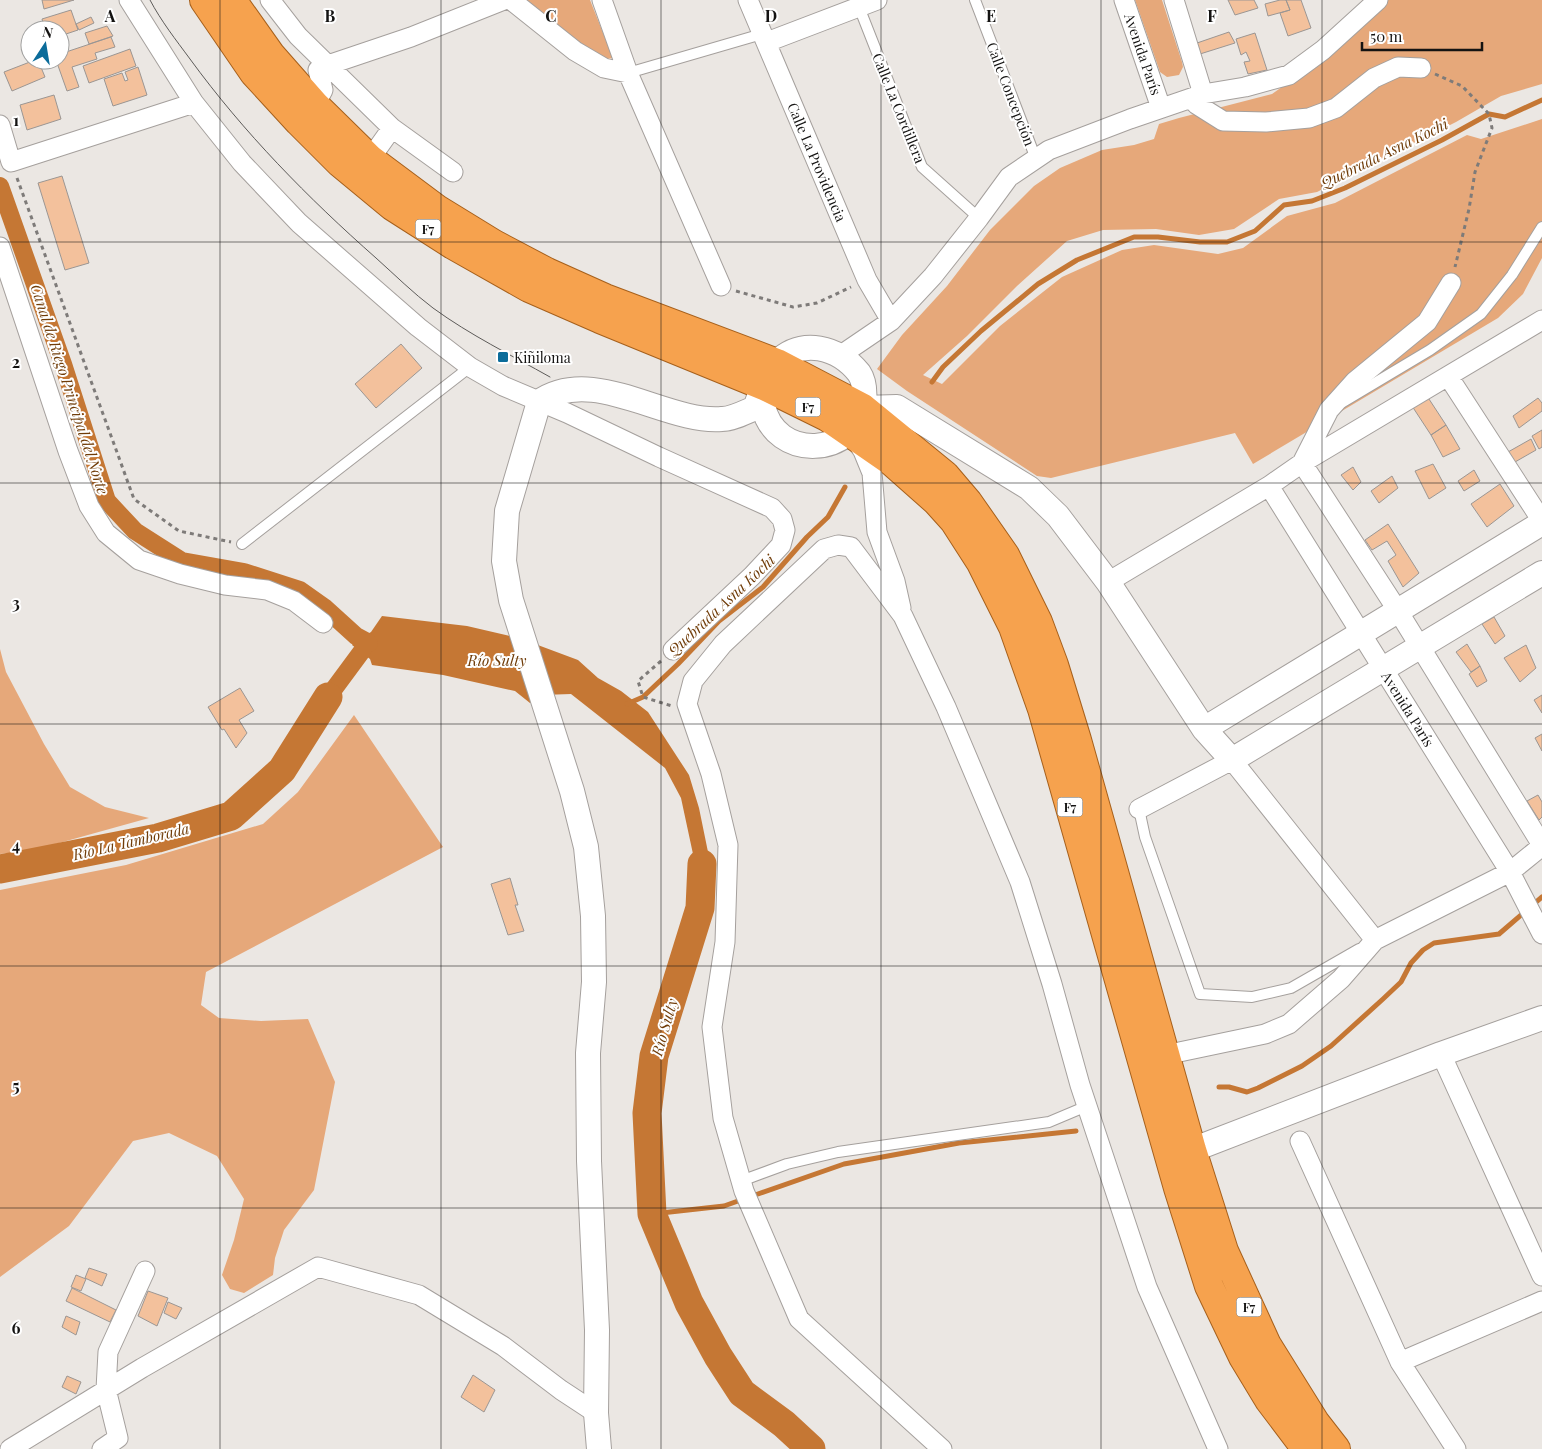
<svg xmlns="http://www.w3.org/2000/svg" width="1542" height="1449" viewBox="0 0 1542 1449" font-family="'Playfair Display',serif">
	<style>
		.green { fill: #e6a87a }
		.water { fill: #c57734 }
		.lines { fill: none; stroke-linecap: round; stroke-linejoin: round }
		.stream { stroke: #c57734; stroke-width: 5 }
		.canal { stroke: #c57734; stroke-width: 18 }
		.river { stroke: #c57734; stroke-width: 29 }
		.building { fill: #f3c19c; stroke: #9b9693 }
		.service-casing { stroke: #a5a09d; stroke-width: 12 }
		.minor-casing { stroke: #a5a09d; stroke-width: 21 }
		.tertiary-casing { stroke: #a5a09d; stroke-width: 26 }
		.trunk-casing { stroke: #a6601c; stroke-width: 30 }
		.path { stroke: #7e7b79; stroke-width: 3; stroke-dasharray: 4 4; stroke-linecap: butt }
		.service { stroke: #fff; stroke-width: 10 }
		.minor { stroke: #fff; stroke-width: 19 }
		.tertiary { stroke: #fff; stroke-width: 24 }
		.trunk { stroke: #f6a24e; stroke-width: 28 }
		.tram { stroke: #5d5b59; stroke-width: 1 }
		.grid { fill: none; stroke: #141312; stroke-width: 1; stroke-opacity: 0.55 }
		.poi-dot { fill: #0b6c9a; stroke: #fff; stroke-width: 2 }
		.labels { text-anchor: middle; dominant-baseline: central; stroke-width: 4; stroke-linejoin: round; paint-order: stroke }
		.shield { fill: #fff; stroke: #5a5a59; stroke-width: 1 }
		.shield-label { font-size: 12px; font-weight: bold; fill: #141312 }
		.street-label { font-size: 14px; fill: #141312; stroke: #fff }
		.poi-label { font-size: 14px; fill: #141312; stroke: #fff; text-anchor: start }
		.water-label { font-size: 15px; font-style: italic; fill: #703c08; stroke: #fff }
		.grid-label { font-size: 16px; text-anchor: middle; font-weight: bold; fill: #141312; stroke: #fff; stroke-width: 4; stroke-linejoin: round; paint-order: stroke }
	</style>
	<rect width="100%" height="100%" fill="#ebe7e3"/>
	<path class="green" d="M523 0H590L613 58 602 60Z
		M1135 0H1162L1182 62 1183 67 1179 75 1167 77 1160 72Z
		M1387 0H1542V84L1501 96 1456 122 1317 192 1279 199 1234 229 1199 235 1156 229 1103 230 1067 241 1017 286 967 336 923 375 942 384 1000 326 1062 277 1122 250 1154 245 1218 254 1243 248 1287 216 1335 203 1467 135 1481 139 1542 119V258L1523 294 1498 318 1253 464 1235 433 1051 478 1037 476 907 391 877 369 902 335 947 286 990 230 1034 186 1060 168 1102 150 1134 145 1154 139 1159 124 1179 118 1272 94 1336 49Z
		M0 649 6 672 44 744 70 787 105 807 149 818 34 850 0 854Z
		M354 715 443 847 206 972 201 1005 219 1018 261 1021 308 1019 335 1082 314 1190 284 1230 275 1258 273 1275 244 1293 230 1289 222 1275 234 1240 244 1199 217 1156 169 1133 133 1141 69 1226 0 1277V890L126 865 263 824 298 792Z"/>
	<path class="water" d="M382 616 467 626 519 638 578 660 598 678 621 691 648 712 689 775 699 808 708 852 710 905 686 902 693 854 681 798 665 768 571 694 542 695 530 703 515 691 443 675 372 665 370 659 352 645 354 642 353 641 358 633 366 635 371 632Z"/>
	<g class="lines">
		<path class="stream" d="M932 382 943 367 981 331 1038 284 1077 260 1134 237H1158L1200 242H1227L1255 231 1284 205 1312 201 1345 188 1442 140 1489 114 1505 117 1542 100
			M627 704 643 697 678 664 719 621 763 587 807 537 828 517 845 487
			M1219 1087H1229L1247 1092 1258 1088 1302 1066 1331 1046 1383 999 1401 982 1411 963 1423 950 1434 943 1499 934 1542 897
			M755 1195 844 1164 959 1143 1076 1131
			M652 1214 724 1206 738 1201"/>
		<path class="canal" d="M0 186 63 364 107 501 135 531 182 561 244 572 300 590 324 607 356 636 369 643
			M328 697 362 651"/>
		<path class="river" d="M702 864 700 908 654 1056 647 1113 652 1214 689 1303 718 1356 742 1393 784 1424 811 1449
			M0 869 158 838 231 816 282 770 328 697"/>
	</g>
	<path class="building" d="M42 0H74L44 9Z
		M1228 0H1254L1258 8 1235 15Z
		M1280 0H1286L1290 10 1268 16 1265 4Z
		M1286 0H1301L1311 28 1288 36 1280 13 1290 10Z
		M71 10 78 30 60 36V30H45L42 19Z
		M91 17 94 23 79 30 76 24Z
		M107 26 113 36 89 44 85 33Z
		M1229 32 1235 43 1200 54 1197 43Z
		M1255 33 1267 70 1248 74 1244 62 1250 61 1246 52 1241 55 1236 39Z
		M111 37 115 47 95 53 97 59 72 67 79 87 67 91 56 60H60V54Z
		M130 49 136 66 89 83 83 66Z
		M35 60H38L45 77 12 91 4 72Z
		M138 67 147 95 113 106 104 79 122 73 125 81 128 80 125 72Z
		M54 95 61 119 27 130 20 105Z
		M62 176 89 263 65 270 38 183Z
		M401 344 422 368 376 408 355 384Z
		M1427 396 1446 425 1431 435 1412 406Z
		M1538 398 1542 403V411L1519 428 1513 416Z
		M1446 425 1460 449 1443 457 1431 435Z
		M1542 430V447L1539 449 1532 436Z
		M1531 439 1536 450 1515 462 1508 452Z
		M1433 464 1446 488 1429 499 1415 471Z
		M1353 467 1361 482 1353 490 1341 475Z
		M1474 470 1480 481 1464 491 1458 481Z
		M1392 476 1398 488 1379 503 1371 491Z
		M1500 484 1514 506 1487 527 1471 504Z
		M1388 524 1419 573 1403 587 1388 561 1396 555 1387 541 1372 550 1365 540Z
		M1494 617 1505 636 1495 644 1482 624Z
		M1467 644 1480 666 1471 672 1456 652Z
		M1526 645 1536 668 1520 682 1504 658Z
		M1480 666 1487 681 1477 687 1469 674Z
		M240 688 254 711 239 720 247 733 236 748 224 729 222 730 208 707Z
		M1542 695V713L1534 700Z
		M1542 734V751L1535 738Z
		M1538 795 1542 802V817L1539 820 1527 801Z
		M510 878 518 905H515L524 931 508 935 491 884Z
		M89 1268 107 1274 102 1286 85 1278Z
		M76 1275 86 1279 81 1291 71 1287Z
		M72 1288 116 1310 110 1322 66 1301Z
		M148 1291 168 1298 157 1326 138 1316Z
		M168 1302 182 1308 176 1319 164 1313Z
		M66 1316 80 1322 76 1335 62 1327Z
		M473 1375 495 1390 484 1412 461 1397Z
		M67 1376 81 1382 76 1394 62 1387Z"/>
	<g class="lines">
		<defs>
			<path id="service" d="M975 0 1036 159
				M859 7 922 167 979 218
				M628 73 762 34
				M1343 402 1430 350 1481 314 1512 275 1542 227
				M242 544 470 367
				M1139 809 1145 837 1200 994 1252 997 1291 988 1359 949
				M741 1181 787 1164 838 1152 1049 1122 1087 1106"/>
			<path id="minor" d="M129 0 194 103 242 163 299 223 418 327 470 367 503 386 567 413 659 457 772 508 782 519 785 530 781 545 752 576 673 650
				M270 0 298 36 392 128 453 172
				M511 0 575 51 604 68 628 73
				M602 0 628 73 721 286
				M748 0 867 280 891 321
				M1124 0 1161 108
				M1174 0 1203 94 1196 104 1223 121 1266 122 1309 118 1336 108 1374 78 1398 67 1421 68
				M767 42 877 0
				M315 105 323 90 318 70 328 65 411 37 504 0
				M0 125 11 162 194 103
				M370 159 392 128
				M0 247 68 451 89 506 106 533 139 560 180 574 225 585 267 590 294 601 323 623
				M1451 283 1427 322 1355 381 1329 410 1302 463 1398 611 1542 845
				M841 355 891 321 933 276 979 218 1009 177 1049 150 1130 119 1203 94 1245 87 1289 75 1323 50 1378 0
				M1448 376 1542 521
				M855 439 863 451 872 473 877 532 895 581 901 608
				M1269 486 1510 872 1542 934
				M1108 582 1269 486 1302 463 1542 320
				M1139 809 1232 760 1375 940
				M1441 1054 1542 1276
				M1165 1055 1265 1034 1289 1024 1341 979 1375 940 1510 872 1542 846
				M1300 1141 1400 1362 1456 1449
				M1400 1362 1542 1301
				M10 1449 142 1368 318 1267 419 1295 503 1346 561 1390 596 1413
				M102 1449 118 1438 106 1389 108 1352 145 1271
				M942 1449 799 1319 744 1191 723 1118 712 1027 725 942 728 845 711 774 687 704 693 681 723 644 824 549 838 545 851 547 903 616 946 707 1020 882 1052 984 1080 1085 1147 1287 1218 1449"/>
			<path id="tertiary" d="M863 408 897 407 1029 488 1058 516 1108 582 1204 729 1232 760 1542 573
				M1204 729 1542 523
				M1192 1150 1441 1054 1542 1018
				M599 1449 596 1413 597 1330 589 1161 588 1053 594 982 593 916 586 847 572 791 511 600 504 561 507 511 539 402C593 364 666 424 722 419 733 419 745 412 755 408 761 393 765 375 776 363 802 337 838 347 859 373 865 382 865 392 864 402 857 458 774 462 763 405 762 399 764 392 764 386"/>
			<path id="trunk" d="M204 0 254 73 299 122 340 163 392 206 453 245 529 288 600 319 764 386 827 417 892 462 936 501 954 521 981 563 1013 627 1042 709 1178 1188 1209 1286 1243 1357 1269 1400 1306 1449
				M232 0 271 55 315 105 370 159 437 209 494 244 547 272 605 298 777 363 863 408 945 475 968 502 1005 555 1038 622 1054 665 1077 740 1192 1150 1224 1251 1267 1345 1315 1422 1336 1449"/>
		</defs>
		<use href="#service" class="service-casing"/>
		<use href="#minor" class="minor-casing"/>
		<use href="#tertiary" class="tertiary-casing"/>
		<use href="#trunk" class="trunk-casing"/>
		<path class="path" d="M1435 74 1462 86 1489 114 1492 128 1475 172 1469 209 1455 267
			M17 178 134 499 179 531 231 542
			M736 291 793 307 817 303 851 287
			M661 661 638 681 643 697 672 706"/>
		<use href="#service" class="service"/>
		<use href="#minor" class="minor"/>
		<use href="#tertiary" class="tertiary"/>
		<use href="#trunk" class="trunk"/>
		<path class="tram" d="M150 0C161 21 176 40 190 59 244 133 308 198 376 258 395 275 413 293 433 308 470 335 511 355 550 377"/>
	</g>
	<path class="grid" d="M220 0V1449M441 0V1449M661 0V1449M881 0V1449M1101 0V1449M1322 0V1449M0 242H1542M0 483H1542M0 724H1542M0 966H1542M0 1208H1542"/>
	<rect class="poi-dot" x="497" y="351" width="12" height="12" rx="2.5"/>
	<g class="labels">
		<g class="shield">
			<rect x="415.5" y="219.5" width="25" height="19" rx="4"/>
			<rect x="795.5" y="397.5" width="25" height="19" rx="4"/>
			<rect x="1057.5" y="797.5" width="25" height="19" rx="4"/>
			<rect x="1236.5" y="1297.5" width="25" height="19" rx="4"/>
		</g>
		<g class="shield-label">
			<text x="428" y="229">F7</text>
			<text x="808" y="407">F7</text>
			<text x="1070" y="807">F7</text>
			<text x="1249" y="1307">F7</text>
		</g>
		<g class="street-label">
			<text transform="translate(1143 54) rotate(71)">Avenida París</text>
			<text transform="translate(1011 94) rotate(69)">Calle Concepción</text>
			<text transform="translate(899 108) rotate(68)">Calle La Cordillera</text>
			<text transform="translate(817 162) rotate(67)">Calle La Providencia</text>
			<text transform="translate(1408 709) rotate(58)">Avenida París</text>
		</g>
		<g class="poi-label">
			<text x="514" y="357">Kiñiloma</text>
		</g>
		<g class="water-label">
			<text transform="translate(1384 153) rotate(-26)">Quebrada Asna Kochi</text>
			<text transform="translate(70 389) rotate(72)">Canal de Riego Principal del Norte</text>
			<text transform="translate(721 605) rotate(-43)">Quebrada Asna Kochi</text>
			<text x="497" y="660">Río Sulty</text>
			<text transform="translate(131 841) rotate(-13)">Río La Tamborada</text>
			<text transform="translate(664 1027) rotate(-74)">Río Sulty</text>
		</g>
	</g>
	<g class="grid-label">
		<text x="110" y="22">A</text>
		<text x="330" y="22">B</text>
		<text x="551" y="22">C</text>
		<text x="771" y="22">D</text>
		<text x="991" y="22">E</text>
		<text x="1212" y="22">F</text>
		<text x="16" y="126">1</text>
		<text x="16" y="368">2</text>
		<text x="16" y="609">3</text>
		<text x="16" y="851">4</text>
		<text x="16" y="1092">5</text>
		<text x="16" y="1334">6</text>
	</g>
	<g transform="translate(45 45) rotate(12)"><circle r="24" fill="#ffffff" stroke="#a1a1a0"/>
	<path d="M0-4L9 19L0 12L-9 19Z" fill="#0b6c9a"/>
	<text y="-8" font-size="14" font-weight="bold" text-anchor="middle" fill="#141312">N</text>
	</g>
	<path d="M1362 42v8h120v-8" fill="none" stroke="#141312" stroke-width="2.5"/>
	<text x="1370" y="42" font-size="15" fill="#141312" stroke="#ffffff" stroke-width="4" paint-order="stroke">50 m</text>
</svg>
